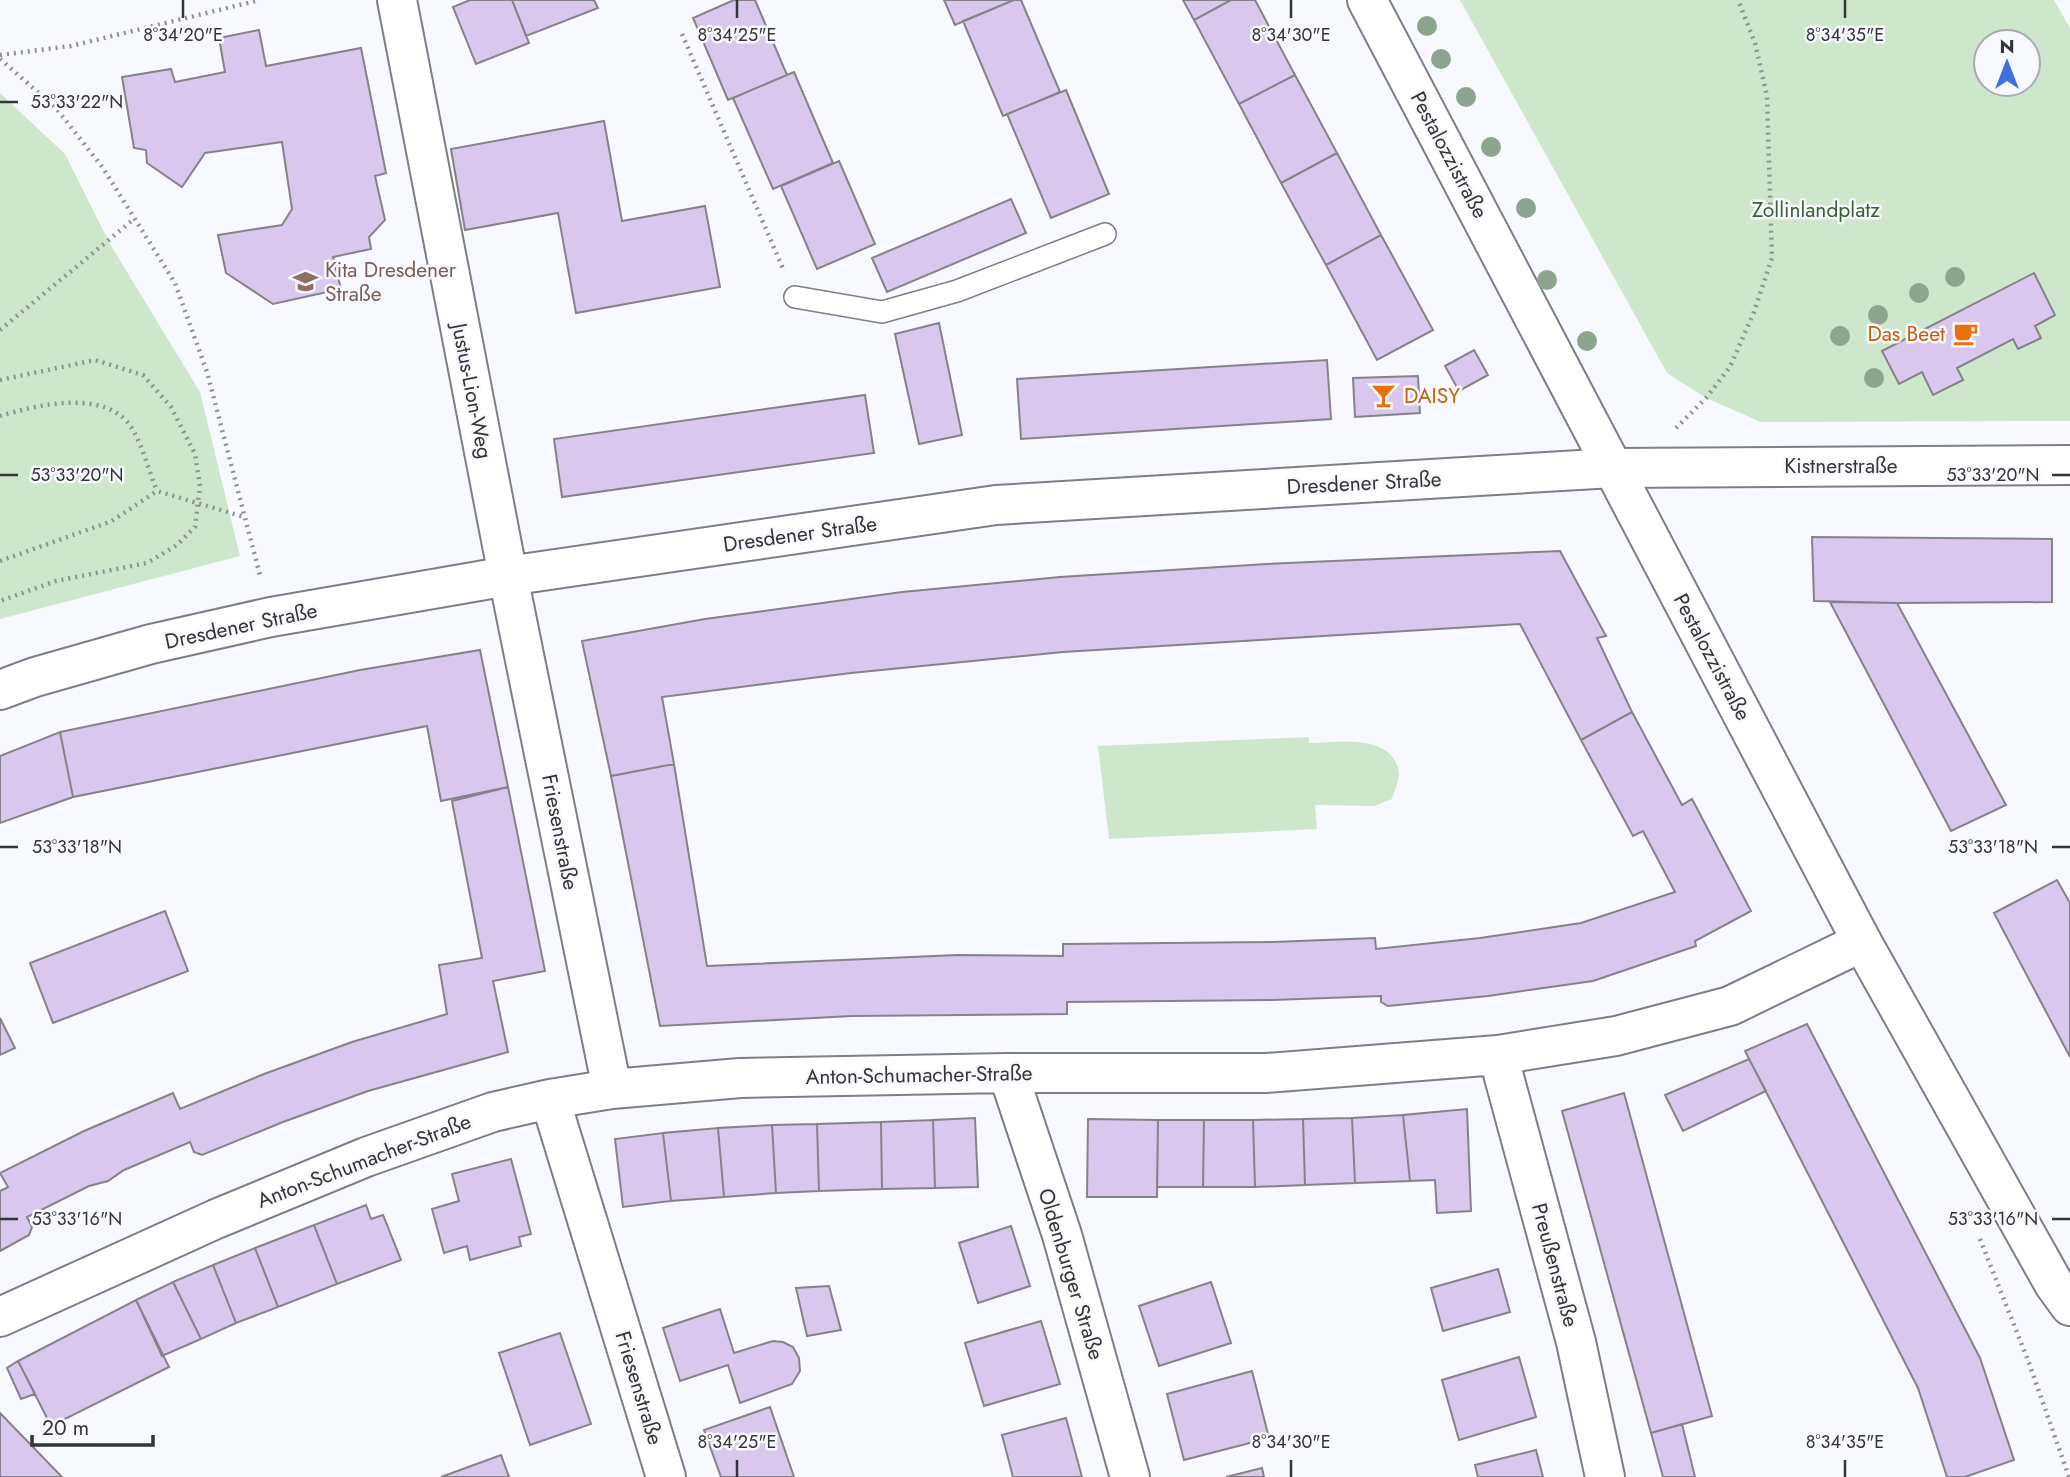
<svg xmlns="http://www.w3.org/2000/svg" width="2070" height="1477" viewBox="0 0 2070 1477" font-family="Jost,sans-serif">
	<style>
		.green { fill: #cee6cb; fill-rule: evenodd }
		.building { fill: #dac7ee; stroke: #858289; stroke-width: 2 }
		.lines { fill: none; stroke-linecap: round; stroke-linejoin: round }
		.service-casing { stroke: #7d7f86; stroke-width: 24 }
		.minor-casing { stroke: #7d7f86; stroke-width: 42 }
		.tertiary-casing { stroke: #7d7f86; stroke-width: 42 }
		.path { stroke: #909195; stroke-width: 4.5; stroke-dasharray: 2 5; stroke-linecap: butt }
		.service { stroke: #fff; stroke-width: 21 }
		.minor { stroke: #fff; stroke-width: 38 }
		.tertiary { stroke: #fff; stroke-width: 38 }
		.tree { fill: #8da58e }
		.ticks { fill: none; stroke: #333436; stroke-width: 2.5 }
		.labels { text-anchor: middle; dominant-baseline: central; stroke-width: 5; stroke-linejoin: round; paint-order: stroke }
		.street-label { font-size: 21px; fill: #333436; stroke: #f8f9ff }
		.park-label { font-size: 21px; fill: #366132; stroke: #f8f9ff }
		.education-label { font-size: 21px; fill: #785e54; stroke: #f8f9ff; text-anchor: start }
		.food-label { font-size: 21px; fill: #c56008; stroke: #f8f9ff; text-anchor: end }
		.ticks-label { font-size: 18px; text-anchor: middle; fill: #333436; stroke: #f8f9ff; stroke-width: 5; stroke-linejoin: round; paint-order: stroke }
	</style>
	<rect width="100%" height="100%" fill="#f8f9ff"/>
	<path class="green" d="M1460 0H2054L2070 28V421L1761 422 1706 398 1667 373ZM1986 42H2028V84H1986Z
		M0 93 65 154 110 244 200 392 240 556 0 619Z
		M1309 737V743C1339 742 1392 733 1399 772 1400 780 1394 791 1392 799L1374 806 1315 805 1317 829 1109 839 1098 746Z"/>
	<path class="building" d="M470 0H512L529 43 476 64 453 7Z
		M512 0H594L598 8 526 36Z
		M734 0H755L787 75 728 100 693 18Z
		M944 0H1011L1012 1 955 25Z
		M1014 0H1021L1060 92 1003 116 963 21Z
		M1183 0H1231L1194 20Z
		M1231 0H1255L1295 75 1239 104 1194 20Z
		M259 30 266 66 361 48 386 173 375 176 385 220 369 237 371 249 333 257 341 289 273 304 226 273 218 235 282 225 292 209 282 142 205 153 182 187 147 163 146 150 134 148 122 77 171 69 175 82 225 72 219 38Z
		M794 72 833 163 773 189 733 98Z
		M1295 75 1337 153 1281 183 1239 104Z
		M1066 90 1109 194 1051 218 1007 114Z
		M604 121 622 221 705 206 720 287 576 313 558 213 465 230 451 149Z
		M1337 153 1381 235 1326 265 1281 183Z
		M839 161 875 244 817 269 781 186Z
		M1011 199 1026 233 887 292 872 258Z
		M1381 235 1433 330 1377 360 1326 265Z
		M2034 273 2055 315 2035 326 2041 338 2018 349 2013 339 1957 368 1963 380 1933 395 1922 372 1899 384 1882 351Z
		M939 323 962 435 919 444 895 334Z
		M1474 350 1488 375 1459 391 1445 366Z
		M1327 360 1331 419 1021 439 1017 379Z
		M1418 376 1420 413 1355 417 1353 378Z
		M865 395 874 453 562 497 554 439Z
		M1812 537 2052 539V602L1897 603 1814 601Z
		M1560 551 1606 636 1597 638 1632 712 1581 740 1520 624 1063 652 851 673 662 697 674 764 611 776 582 641 705 619 815 604 902 592 1060 577 1267 564Z
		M1830 602 1897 603 2006 805 1951 831Z
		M480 650 508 787 441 801 427 726 73 797 60 732 360 670Z
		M1632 712 1682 805 1692 799 1751 911 1695 941 1696 946 1593 981 1488 996 1388 1006 1381 1002V996L1273 1000 1067 1002V1014L852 1016 660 1026 611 776 674 764 707 966 957 955 1063 956V944L1273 942 1375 938 1376 949 1480 938 1581 923 1675 892 1643 831 1633 836 1581 740Z
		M60 732 73 797 0 823V756Z
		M508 787 545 971 493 981 508 1052 368 1091 283 1122 202 1155 194 1152 190 1142 124 1170 108 1181 89 1186 27 1217 32 1227 29 1235 0 1251V1191L8 1187 0 1173 84 1131 173 1093 180 1109 264 1074 352 1042 447 1014 439 965 482 958 452 801Z
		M2057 880 2070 903V1057L1994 913Z
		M165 911 188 971 53 1023 30 963Z
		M0 1018 15 1048 0 1055Z
		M1807 1024 1980 1358 2014 1460 1965 1477H1947L1918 1388 1745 1051Z
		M1749 1059 1766 1091 1683 1131 1665 1095Z
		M1624 1093 1712 1416 1651 1433 1562 1111Z
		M1467 1109 1471 1211 1437 1213 1435 1180 1410 1181 1403 1115Z
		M1403 1115 1410 1181 1355 1183 1352 1118Z
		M975 1118 978 1187 935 1188 933 1120Z
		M1352 1118 1355 1183 1305 1185 1303 1119Z
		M1088 1119 1158 1120 1157 1197H1087Z
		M1303 1119 1305 1185 1255 1187 1253 1120Z
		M933 1120 935 1188 882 1189 881 1122Z
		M1158 1120H1204L1203 1187H1157Z
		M1204 1120H1253L1255 1187H1203Z
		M881 1122 882 1189 819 1191 817 1124Z
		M817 1124 819 1191 776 1193 772 1125Z
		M772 1125 776 1193 724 1197 718 1128Z
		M718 1128 724 1197 671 1201 663 1133Z
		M663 1133 671 1201 623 1207 615 1139Z
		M511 1159 531 1234 519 1237 521 1246 470 1260 467 1246 444 1253 432 1209 459 1201 452 1174Z
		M366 1205 371 1219 383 1215 401 1260 337 1284 314 1225Z
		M314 1225 337 1284 278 1307 255 1248Z
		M1011 1226 1030 1286 978 1303 959 1243Z
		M255 1248 278 1307 236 1323 213 1265Z
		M213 1265 236 1323 201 1339 173 1282Z
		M1498 1269 1510 1312 1443 1331 1431 1288Z
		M173 1282 201 1339 162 1356 136 1300Z
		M1211 1282 1231 1343 1159 1366 1139 1306Z
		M829 1286 841 1330 807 1336 796 1288Z
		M136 1300 169 1367 51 1426 18 1361Z
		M720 1309 734 1353 773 1341 783 1342 793 1347 799 1358 800 1371 792 1384 740 1403 728 1365 680 1381 663 1328Z
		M1041 1321 1060 1384 984 1406 965 1343Z
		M560 1333 591 1424 530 1445 499 1353Z
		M1519 1357 1536 1417 1459 1440 1442 1380Z
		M18 1361 35 1394 21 1399 7 1368Z
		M1252 1371 1269 1438 1184 1460 1167 1394Z
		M770 1407 794 1477H721L704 1430Z
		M0 1413 62 1477H0Z
		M1066 1418 1082 1477H1013L1002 1435Z
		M1682 1424 1695 1477H1663L1651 1433Z
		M1536 1450 1543 1477H1478L1475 1465Z
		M501 1455 509 1477H441Z
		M1262 1468 1264 1477H1226Z"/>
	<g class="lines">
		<defs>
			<path id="service" d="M795 297 882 312 957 291 1105 234"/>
			<path id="minor" d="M397 0 508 576 612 1089
				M0 690 35 677 151 644 271 617 508 576 996 505 1613 468 2070 465
				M1498 1055 1576 1342 1605 1477
				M1008 1073 1062 1235 1130 1477
				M550 1099 666 1477
				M0 1317 216 1219 366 1157 493 1112 550 1099 612 1089 740 1078 1008 1073H1266L1498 1055 1616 1036 1730 1006 1862 942"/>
			<path id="tertiary" d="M1367 0 1862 942 2054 1284 2070 1306"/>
		</defs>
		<use href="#service" class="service-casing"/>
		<use href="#minor" class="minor-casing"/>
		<use href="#tertiary" class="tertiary-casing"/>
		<path class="path" d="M682 34 784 271
			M0 55 71 46 260 0
			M0 59 56 108 103 168 175 283 207 372 261 579
			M0 330 134 219
			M0 380 95 360 143 375 171 407 195 454 200 486 195 527 177 545 147 563 56 581 0 601
			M0 416C37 405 108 387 133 430 143 448 149 471 157 491
			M1676 428 1706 398 1730 367 1754 312 1772 258 1767 96 1755 43 1738 0
			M0 561 112 521 157 491 244 517
			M1980 1239 2029 1363 2069 1477"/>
		<use href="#service" class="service"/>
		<use href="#minor" class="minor"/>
		<use href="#tertiary" class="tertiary"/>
	</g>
	<g class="tree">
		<circle cx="1427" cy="26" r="10"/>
		<circle cx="1441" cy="59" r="10"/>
		<circle cx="1466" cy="97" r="10"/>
		<circle cx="1491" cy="147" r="10"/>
		<circle cx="1526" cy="208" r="10"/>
		<circle cx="1955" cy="277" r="10"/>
		<circle cx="1547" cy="280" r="10"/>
		<circle cx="1919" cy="293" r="10"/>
		<circle cx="1878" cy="315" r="10"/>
		<circle cx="1840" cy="336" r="10"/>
		<circle cx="1587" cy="341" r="10"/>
		<circle cx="1874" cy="378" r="10"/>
	</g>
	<path class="ticks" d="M183 0V18M737 0V18M1291 0V18M1845 0V18M0 102H18M0 475H18M2052 475H2070M0 847H18M2052 847H2070M0 1219H18M2052 1219H2070M737 1460V1477M1291 1460V1477M1845 1460V1477"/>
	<defs>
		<symbol id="school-bare" viewBox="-9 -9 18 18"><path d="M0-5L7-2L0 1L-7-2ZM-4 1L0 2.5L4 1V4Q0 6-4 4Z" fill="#8d6e63" stroke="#f8f9ff" stroke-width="2.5" paint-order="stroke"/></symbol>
		<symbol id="cafe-bare" viewBox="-9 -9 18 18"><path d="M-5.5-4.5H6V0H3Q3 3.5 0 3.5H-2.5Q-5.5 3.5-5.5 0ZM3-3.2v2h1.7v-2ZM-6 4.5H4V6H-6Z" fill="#e8710a" stroke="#f8f9ff" stroke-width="2.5" paint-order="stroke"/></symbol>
		<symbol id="bar-bare" viewBox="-9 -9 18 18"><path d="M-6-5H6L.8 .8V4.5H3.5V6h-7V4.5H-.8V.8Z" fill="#e8710a" stroke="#f8f9ff" stroke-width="2.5" paint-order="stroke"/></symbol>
	</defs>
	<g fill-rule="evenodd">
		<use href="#school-bare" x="288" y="264" width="35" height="35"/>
		<use href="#cafe-bare" x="1948" y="316" width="35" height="35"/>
		<use href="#bar-bare" x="1366" y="378" width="35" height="35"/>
	</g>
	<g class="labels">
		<g class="street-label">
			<text transform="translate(1449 155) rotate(62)">Pestalozzistraße</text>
			<text transform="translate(472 391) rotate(79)">Justus-Lion-Weg</text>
			<text x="1841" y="466">Kistnerstraße</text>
			<text transform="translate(1364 483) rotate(-3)">Dresdener Straße</text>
			<text transform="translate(800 534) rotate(-8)">Dresdener Straße</text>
			<text transform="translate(241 626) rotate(-12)">Dresdener Straße</text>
			<text transform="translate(1712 657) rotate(62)">Pestalozzistraße</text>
			<text transform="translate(560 832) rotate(79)">Friesenstraße</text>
			<text transform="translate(919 1075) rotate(-1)">Anton-Schumacher-Straße</text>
			<text transform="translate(364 1161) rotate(-21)">Anton-Schumacher-Straße</text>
			<text transform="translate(1555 1265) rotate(75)">Preußenstraße</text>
			<text transform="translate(1071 1274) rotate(73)">Oldenburger Straße</text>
			<text transform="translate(639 1388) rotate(73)">Friesenstraße</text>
		</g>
		<g class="park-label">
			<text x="1816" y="210">Zollinlandplatz</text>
		</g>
		<g class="education-label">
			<text x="325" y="270">Kita Dresdener<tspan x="325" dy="24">Straße</tspan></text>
		</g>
		<g class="food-label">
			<text x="1945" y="334">Das Beet</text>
			<text x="1404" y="396" text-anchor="start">DAISY</text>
		</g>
	</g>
	<g class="ticks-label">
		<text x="183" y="41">8°34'20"E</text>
		<text x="737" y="41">8°34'25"E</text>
		<text x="1291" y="41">8°34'30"E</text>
		<text x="1845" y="41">8°34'35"E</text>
		<text x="77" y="108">53°33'22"N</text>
		<text x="77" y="481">53°33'20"N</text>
		<text x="1993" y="481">53°33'20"N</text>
		<text x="77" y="853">53°33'18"N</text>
		<text x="1993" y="853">53°33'18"N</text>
		<text x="77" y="1225">53°33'16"N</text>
		<text x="1993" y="1225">53°33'16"N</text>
		<text x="737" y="1448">8°34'25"E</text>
		<text x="1291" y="1448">8°34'30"E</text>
		<text x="1845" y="1448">8°34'35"E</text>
	</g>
	<g transform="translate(2007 63)"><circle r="33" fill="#f8f9ff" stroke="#a9aaaf" stroke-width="2"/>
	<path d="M0-5L12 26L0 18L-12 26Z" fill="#416fe0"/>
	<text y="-10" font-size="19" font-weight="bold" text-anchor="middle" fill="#333436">N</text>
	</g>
	<path d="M32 1435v10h121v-10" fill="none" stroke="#333436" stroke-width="3.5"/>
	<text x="42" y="1435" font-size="21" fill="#333436" stroke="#f8f9ff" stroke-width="5" paint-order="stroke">20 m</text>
</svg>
